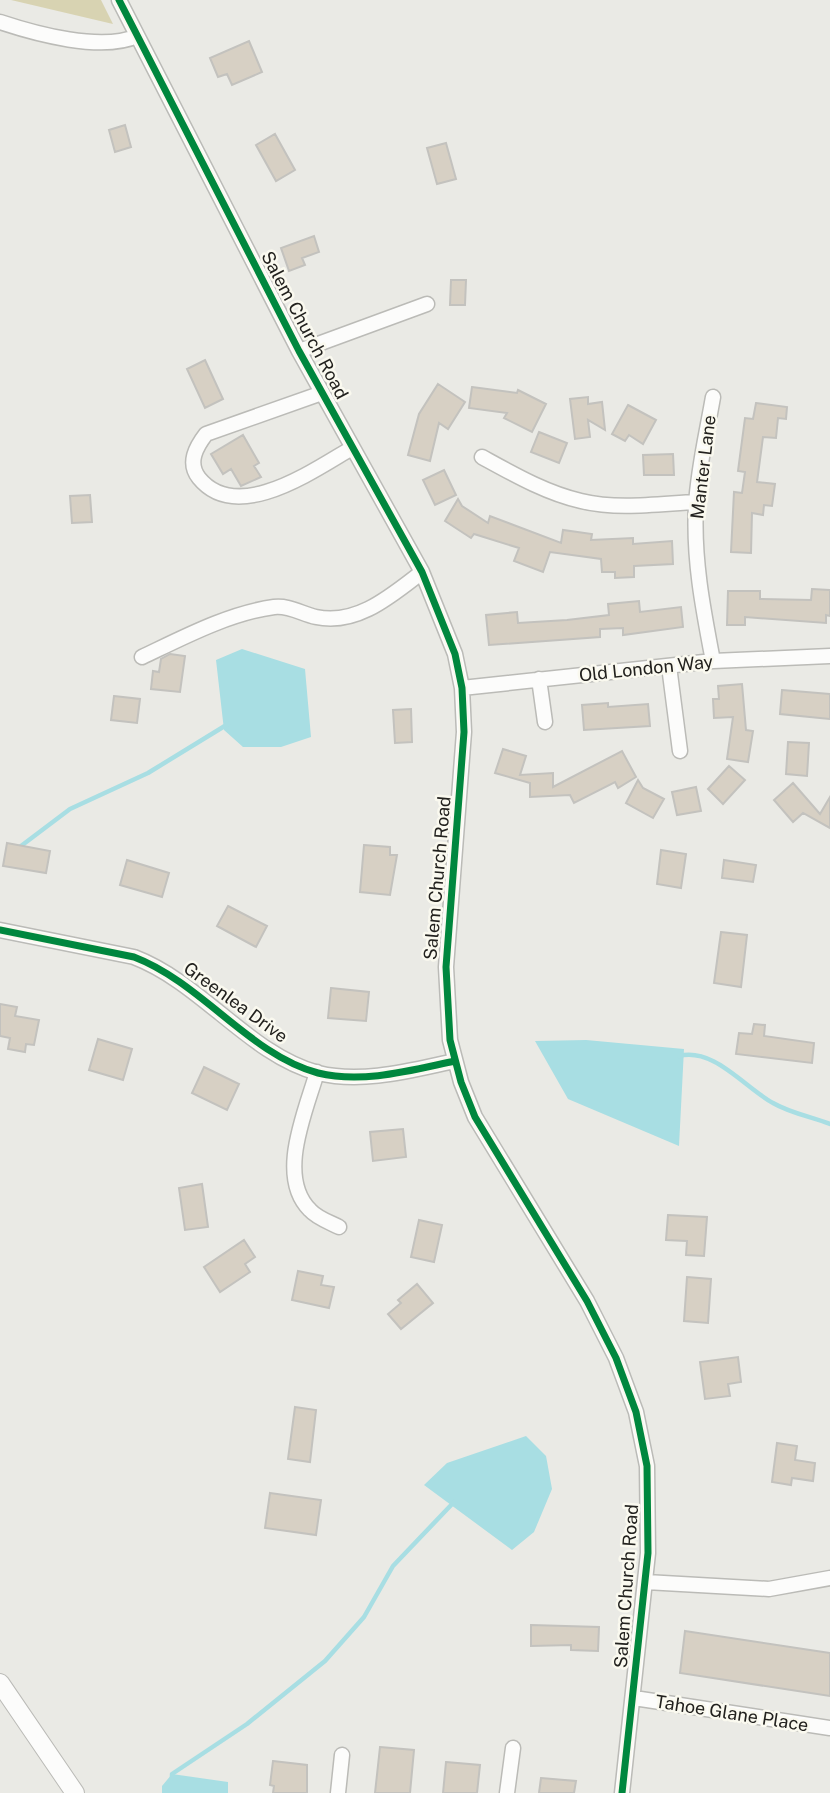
<svg xmlns="http://www.w3.org/2000/svg" width="830" height="1793" viewBox="0 0 830 1793" font-family="'Public Sans',sans-serif">
	<style>
		.green { fill: #d8d3b2 }
		.water { fill: #a8dee3 }
		.lines { fill: none; stroke-linecap: round; stroke-linejoin: round }
		.stream { stroke: #a8dee3; stroke-width: 4.5 }
		.building { fill: #d7d0c4; stroke: #c3c2be; stroke-width: 2 }
		.minor-casing { stroke: #bbbbb7; stroke-width: 17 }
		.major-casing { stroke: #bbbbb7; stroke-width: 20 }
		.minor { stroke: #fcfcfb; stroke-width: 14 }
		.major { stroke: #fcfcfb; stroke-width: 18 }
		.cycleway-casing { stroke: #faf9ef; stroke-width: 11 }
		.cycleway { stroke: #00873e; stroke-width: 7 }
		.labels { text-anchor: middle; dominant-baseline: central; stroke-width: 5; stroke-linejoin: round; paint-order: stroke }
		.street-label { font-size: 18px; fill: #22211e; stroke: #faf9ef }
	</style>
	<rect width="100%" height="100%" fill="#eaeae5"/>
	<path class="green" d="M11 0H101L113 24Z"/>
	<path class="water" d="M242 649 305 669 311 737 281 747H243L224 730 216 660Z
		M586 1040 684 1049 679 1146 568 1099 535 1041Z
		M526 1436 546 1456 552 1489 534 1532 512 1550 424 1485 447 1463Z
		M172 1774 228 1782V1793H162V1786Z"/>
	<g class="lines">
		<path class="stream" d="M17 849 70 809 148 773 228 724
			M679 1056C714 1047 745 1088 773 1103 790 1113 812 1117 830 1124
			M172 1778V1774L247 1724 325 1661 364 1617 393 1566 454 1502"/>
	</g>
	<path class="building" d="M249 41 262 72 232 85 227 74 218 77 210 58Z
		M125 125 131 147 115 152 109 130Z
		M275 134 295 170 276 181 256 145Z
		M446 143 456 179 437 184 427 148Z
		M314 236 319 252 302 258 305 265 289 271 281 248Z
		M451 280H466L465 305H450Z
		M205 360 223 399 205 408 187 369Z
		M438 384 465 402 448 429 439 423 430 461 408 455 419 414Z
		M472 387 517 393 518 390 546 404 532 432 504 418 507 413 469 408Z
		M588 397V404L602 402 605 430 588 420 590 437 575 439 570 399Z
		M756 403 787 407 786 419 778 418 776 438 763 437 757 482 775 484 772 506 764 505 763 515 752 513 751 553 731 552 734 492 742 493 745 472 738 471 745 418 753 419Z
		M628 405 656 420 643 444 629 435 625 441 612 434Z
		M539 432 567 443 559 463 531 452Z
		M243 435 259 463 254 466 261 477 241 486 231 469 223 474 211 454Z
		M673 454 674 475H644L643 455Z
		M444 470 456 495 435 505 423 480Z
		M90 495 92 522 72 523 70 496Z
		M458 499 462 506 488 523 490 516 561 543 563 530 592 534 591 540 633 538V544L672 541 673 564 634 566V577L615 578V572H602L601 559 550 552 543 572 514 561 519 548 474 534 471 538 445 521Z
		M812 589 830 590V616L826 615V623L745 617V625H727L728 591H760V599L811 600Z
		M639 601 640 612 681 607 683 627 623 635V628L600 629V637L489 645 486 615 517 612 518 623 567 620 609 615 608 604Z
		M170 654 185 656 180 692 151 689 153 671 159 672 161 659Z
		M742 684 746 730 753 731 748 762 727 759 733 717 714 718 713 699H719L718 686Z
		M782 690 830 694V719L780 714Z
		M114 696 140 699 137 723 111 720Z
		M608 703V707L648 704 650 726 584 730 582 705Z
		M411 709 412 742 395 743 393 710Z
		M788 742 809 743 807 776 786 774Z
		M503 749 526 756 520 775 553 773V787L622 751 636 777 618 788 615 782 574 803 570 795 530 797V783L495 773Z
		M729 766 745 780 723 804 708 789Z
		M638 780 643 788 664 799 653 818 626 803Z
		M793 783 820 814 830 797V828L803 813 793 822 774 800Z
		M696 787 701 811 677 815 672 792Z
		M7 843 50 851 46 873 3 866Z
		M364 845 390 847V855H397L390 895 360 892Z
		M661 850 686 854 681 888 657 884Z
		M127 860 169 873 162 897 120 885Z
		M724 860 756 865 753 882 722 878Z
		M228 906 267 926 256 947 217 926Z
		M721 932 747 935 741 987 714 983Z
		M331 988 369 992 366 1021 328 1018Z
		M0 1004 17 1007 15 1016 39 1020 34 1045 26 1044 25 1052 8 1049 10 1038 0 1036Z
		M754 1024 765 1025 764 1036 814 1043 812 1063 736 1054 739 1033 752 1034Z
		M98 1039 132 1049 123 1080 89 1070Z
		M204 1067 239 1084 227 1110 192 1093Z
		M403 1129 406 1157 373 1161 370 1132Z
		M202 1184 208 1227 185 1230 179 1188Z
		M668 1215 707 1217 704 1256 686 1255 687 1241 666 1240Z
		M419 1220 442 1225 434 1262 411 1257Z
		M244 1240 255 1257 245 1264 250 1272 220 1292 204 1267Z
		M298 1271 323 1276 321 1285 334 1287 329 1308 292 1300Z
		M687 1277 711 1279 708 1323 684 1321Z
		M417 1284 433 1303 401 1329 388 1314 401 1303 398 1300Z
		M738 1357 741 1382 728 1384 730 1396 705 1399 700 1362Z
		M295 1407 316 1410 310 1462 288 1459Z
		M777 1443 797 1446 795 1460 815 1463 813 1481 792 1478 791 1485 772 1482Z
		M270 1493 321 1500 316 1535 265 1528Z
		M531 1625 599 1627 598 1651 571 1650V1645L531 1646Z
		M685 1631 830 1653V1696L680 1673Z
		M380 1747 414 1750 410 1793H375Z
		M273 1761 307 1765V1793H273L274 1786 270 1785Z
		M446 1762 480 1765 477 1793H443Z
		M541 1778 576 1781 574 1793H539Z"/>
	<g class="lines">
		<defs>
			<path id="minor" d="M119 0 299 351 422 572 455 654 462 688 464 732 446 967 450 1040 461 1082 475 1117 587 1301 616 1358 636 1412 647 1466 648 1553 622 1793
				M0 22C36 34 102 52 137 36
				M299 351 427 304
				M322 393 206 434C196 447 187 463 199 478 237 525 314 470 352 448
				M713 397C707 432 698 469 696 505 693 558 703 609 713 661
				M482 457C513 474 546 493 581 501 618 510 658 504 696 502
				M142 657C182 638 229 613 274 607 289 605 302 614 316 617 357 626 392 595 422 572
				M669 666 680 751
				M539 679 545 722
				M462 688 713 661 830 656
				M0 930 134 957C202 983 250 1055 318 1073 363 1084 412 1070 455 1061
				M317 1072C306 1111 276 1176 310 1210 317 1218 329 1222 339 1227
				M646 1582 769 1589 830 1578
				M634 1698 830 1728
				M338 1793 342 1755
				M507 1793 513 1748"/>
			<path id="major" d="M0 1683 75 1793"/>
		</defs>
		<use href="#minor" class="minor-casing"/>
		<use href="#major" class="major-casing"/>
		<use href="#minor" class="minor"/>
		<use href="#major" class="major"/>
		<defs>
			<path id="cycleway" d="M119 0 299 351 422 572 455 654 462 688 464 732 446 967 450 1040 461 1082 475 1117 587 1301 616 1358 636 1412 647 1466 648 1553 622 1793
				M0 930 134 957C202 983 250 1055 318 1073 363 1084 412 1070 455 1061"/>
		</defs>
		<use href="#cycleway" class="cycleway-casing"/>
		<use href="#cycleway" class="cycleway"/>
	</g>
	<g class="labels">
		<g class="street-label">
			<text transform="translate(305 325) rotate(62)">Salem Church Road</text>
			<text transform="translate(703 467) rotate(-83)">Manter Lane</text>
			<text transform="translate(646 668) rotate(-6)">Old London Way</text>
			<text transform="translate(437 878) rotate(-85)">Salem Church Road</text>
			<text transform="translate(236 1002) rotate(36)">Greenlea Drive</text>
			<text transform="translate(626 1586) rotate(-86)">Salem Church Road</text>
			<text transform="translate(732 1713) rotate(9)">Tahoe Glane Place</text>
		</g>
	</g>
</svg>
